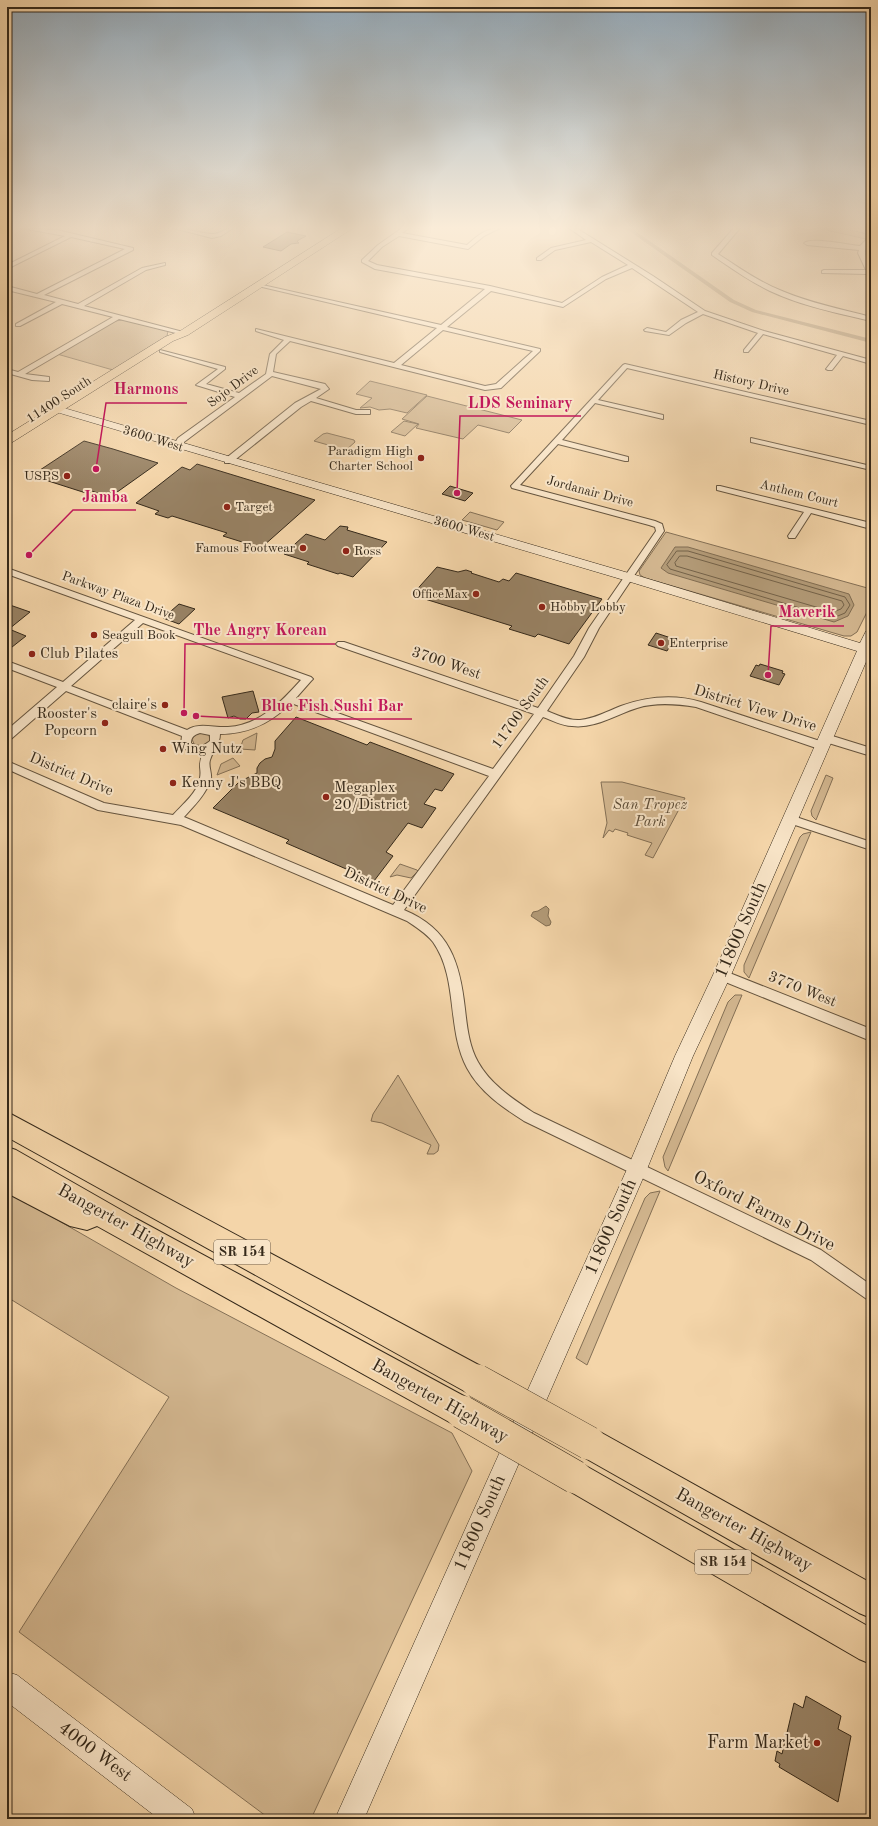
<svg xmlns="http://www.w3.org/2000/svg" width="878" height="1826" viewBox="0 0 878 1826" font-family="'Old Standard TT',serif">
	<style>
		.green { fill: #d4b891; stroke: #847056 }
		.water { fill: #b39b78; stroke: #816d52 }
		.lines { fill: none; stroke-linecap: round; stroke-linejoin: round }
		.shore { stroke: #746249; stroke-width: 1 }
		.canal { fill: #b39b78; fill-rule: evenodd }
		.building { fill: #988264; stroke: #35291a }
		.street-casing { stroke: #65543e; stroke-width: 2 }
		.secondary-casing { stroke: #35291a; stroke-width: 1 }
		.primary-casing { stroke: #35291a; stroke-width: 1 }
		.highway-casing { stroke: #35291a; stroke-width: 2 }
		.street { fill: #f8e4c7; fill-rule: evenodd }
		.secondary { fill: #f8e4c7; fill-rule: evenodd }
		.primary { fill: #f4d5a9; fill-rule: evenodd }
		.highway { fill: #f4d5a9; fill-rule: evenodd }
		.highway-bridge-casing { stroke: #35291a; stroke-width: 34; stroke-linecap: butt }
		.highway-bridge { stroke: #f4d5a9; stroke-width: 33 }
		.poi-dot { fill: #8f2418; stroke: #f8e4c7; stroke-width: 1.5 }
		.labels { text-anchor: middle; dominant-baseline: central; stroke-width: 4; stroke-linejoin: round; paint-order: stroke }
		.far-street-label { font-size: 13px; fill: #35291a; stroke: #f8e4c7 }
		.far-poi-label { font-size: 13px; fill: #35291a; stroke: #f8e4c7; text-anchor: start }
		.shield { fill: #f8e4c7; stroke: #70614e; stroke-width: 1 }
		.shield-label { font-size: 14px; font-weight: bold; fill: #35291a }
		.poi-label { font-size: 15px; fill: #35291a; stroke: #f8e4c7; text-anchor: start }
		.street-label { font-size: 15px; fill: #35291a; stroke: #f8e4c7 }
		.park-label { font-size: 15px; font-style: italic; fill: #5d4d38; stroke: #f8e4c7 }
		.near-street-label { font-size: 18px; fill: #35291a; stroke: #f8e4c7 }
		.near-poi-label { font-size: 18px; fill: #35291a; stroke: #f8e4c7; text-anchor: end }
		.leader { fill: none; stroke: #c2185b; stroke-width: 1.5 }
		.callout-dot { fill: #c2185b; stroke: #f8e4c7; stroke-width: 1.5 }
		.callout-label { font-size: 16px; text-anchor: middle; font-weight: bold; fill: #c2185b; stroke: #f8e4c7; stroke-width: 4; stroke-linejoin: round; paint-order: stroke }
	</style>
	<rect width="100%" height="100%" fill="#f4d5a9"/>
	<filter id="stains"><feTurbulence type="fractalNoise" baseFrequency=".005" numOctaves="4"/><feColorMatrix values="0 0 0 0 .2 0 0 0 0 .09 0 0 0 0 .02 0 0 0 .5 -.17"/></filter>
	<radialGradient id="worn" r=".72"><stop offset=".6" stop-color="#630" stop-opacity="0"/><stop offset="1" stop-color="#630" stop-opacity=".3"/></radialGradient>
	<path class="green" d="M817 228H847L869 235 866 239Z
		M123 320 168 331 167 336 113 370 57 354 115 321Z
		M370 381 427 395 407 413 390 409 379 410 370 407 360 408 372 398 356 394Z
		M427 396 522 420 509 433 478 425 463 439 416 428 419 424 402 419Z
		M404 421 418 424 405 436 391 432Z
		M327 433 354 440 355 442 346 450 314 441 323 434Z
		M470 512 504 522 497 530 462 520Z
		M666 532 871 589V604L857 632 851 636H844L645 578 640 575 639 571Z
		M201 733 209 735 210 741 202 746 194 744 192 739 195 735Z
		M257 733 255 750 240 749 243 740Z
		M233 758 240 766 217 775 221 764Z
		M826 775 833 778 816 820 812 816 811 811Z
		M601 782H622L685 798 653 858 645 855 652 843 627 835 628 833 615 829 613 832 609 830 603 838 607 823Z
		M811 832 749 978 744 972V965L800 837 803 834Z
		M400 864 417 870 418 871 411 878 397 875 390 877Z
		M735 995H742L668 1171 665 1167 663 1157 728 1002Z
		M398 1075 439 1145 438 1151 434 1154H427L431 1145 382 1123 371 1121 373 1114Z
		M7 1191 176 1288 452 1433 472 1471 311 1819H270L19 1632 169 1397 7 1297Z
		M660 1191 587 1365 576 1358 645 1198 650 1193Z"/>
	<path class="water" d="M675 547H688L849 594 854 605 848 616 834 622 668 573 661 568Z
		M546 906 549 909 548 916 551 922 550 925 546 926 531 916 533 912 538 911Z"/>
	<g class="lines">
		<path class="shore" d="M677 551H688L845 597 850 605 845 613 833 618 670 569 667 565Z
			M680 556H687L842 601 844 605 841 609 833 612 676 566 675 563Z"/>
		<path class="canal" d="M625 228H631L734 300 756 310 871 339V343L752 312 730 302Z"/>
	</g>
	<path class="building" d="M287 232 306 236 297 241 299 243 291 244 281 251 263 247Z
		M84 441 113 449 158 463 113 495 108 497 92 491 89 494 39 478 43 475 37 473 40 470Z
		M197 464 315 500 262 547 255 546 223 536 227 533 172 516 168 518 155 514 159 511 136 503 182 467 190 470Z
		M450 486 473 493 465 501 442 494Z
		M340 526 348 527 347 530 387 542 353 577 340 573 338 574 307 564 309 562 284 554 306 534 325 540Z
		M437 567 458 572 466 570 472 572 471 573 499 582 503 579 509 581 516 573 602 599 569 644 538 634 535 637 509 629 512 626 412 595Z
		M7 604 30 612 9 629 26 636 7 651Z
		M179 604 195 609 179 624 163 618Z
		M656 633 674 639 667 651 648 645Z
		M760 664 783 671 782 673 785 674 779 685 750 676 756 665 759 666Z
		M253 691 259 712 252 713 246 719H240L234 716 228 718 222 697Z
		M296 717 367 745 370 742 454 774 442 791 435 789 424 804 436 808 422 828 408 823 386 852 393 856 374 881 286 843 289 840 213 808 239 782 257 773V768L260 763 265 759 272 757 275 749V741Z
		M806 1696 841 1716 838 1729 851 1736 838 1802 779 1767 780 1764 775 1761 777 1751 782 1754 794 1703 803 1708Z"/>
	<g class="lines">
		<defs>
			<path id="street" d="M21 228 57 230 133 248V250L44 295 78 304 142 268 165 263V265L146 270 84 306 187 333 184 335 119 319 25 374 49 377V381L32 380 7 373V369L18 372 113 317 62 304 20 326H16V324L56 302 7 290V286L37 294 125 249 71 237 7 269V265L65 236Z
				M173 228C187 228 199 233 212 234 219 235 225 228 233 228L221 236 212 238Z
				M402 228H409L402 233 467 245C477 236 486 228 500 228L484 236 468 249 399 236 382 247 368 261 377 265 490 286 562 303 602 277 628 265 591 242 555 250 541 260H537V258L551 248 586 240 569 228H576L653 276 705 311 764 331 871 360V364L843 356 832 370H828L826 369 837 355 763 334 748 352H744V350L758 333 703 314 686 323 669 335 645 331 644 330 647 328 666 332 681 320 698 312 632 268 606 279 563 307 491 291 447 327 540 349V351L501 388 485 390 290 341 276 354 273 372 325 384 329 389 316 398 356 410H370V414H356L311 401 301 407 231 463H225V459L295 403 321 389 272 376 184 442 180 448H174L173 446 178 438 235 397 196 385 218 369 160 352V350L225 367V369L206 384 239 393 266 374 270 354 284 340 256 331V329L394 363 437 328 258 286V284L441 325 485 289 375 269 362 262V260L378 245ZM443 330 533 351 496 384 485 386 401 365Z
				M734 228H740L718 254C738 267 759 282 782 291 810 303 841 309 871 317V321C837 313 802 306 770 291 749 281 731 268 712 255V253Z
				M871 235V240C858 254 871 261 871 277L867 274 822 273V271L824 270H866L858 253 859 250 807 245 804 243C813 237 848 245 860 246Z
				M625 364 871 421V425L627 368 598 400 663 415V419L595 403 562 440 628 457V461H625L558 444 520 485 655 521 662 524 664 531 599 628 584 657 547 711C557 715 569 721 580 720 594 719 608 711 621 706 646 697 674 694 701 702L826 743 827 746 822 750 696 707C677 704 656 702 637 708 617 714 595 729 572 726 562 726 552 720 543 717L404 910C450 929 460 963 465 1009 467 1027 469 1046 478 1062 491 1085 513 1099 534 1113L821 1250 871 1285V1302L811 1260 524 1121C502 1107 480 1092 467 1068 446 1028 459 979 433 942 426 933 416 927 407 921L181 825 98 810 7 769V761L104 803 173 815C183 804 198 792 200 778 202 767 197 767 203 753 193 754 186 752 181 744L182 736 66 691 11 739 7 740V730L57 687 7 668V661L63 682 135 620 7 574V568L311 677 313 679 311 681 296 698 493 769 534 714 338 646 336 644 338 642H344L538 708 574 656 589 628 656 531 655 527 649 525 512 488 511 486 623 365ZM143 623 301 680C281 702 260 725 228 727 214 728 199 722 187 730L71 686ZM291 703 489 776 393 905 184 817C195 805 206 794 211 779 212 773 208 766 210 760 213 750 220 745 220 734 249 734 271 723 291 703ZM200 733 210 735V741C204 746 198 749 191 743 191 737 194 735 200 733Z
				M751 438 871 466V470L751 442Z
				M717 486H720L871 523V529L811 513 795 538H789L788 536 804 512 717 490Z
				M826 734 871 748V756L822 741 821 738Z
				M790 815 871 842V850L786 822 784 819 786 816Z
				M722 970 871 1029V1041L718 979 716 975 718 971Z"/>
			<path id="secondary" d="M849 228 871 230V234L850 230Z
				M57 406 632 574 860 643 866 631 871 630V655H869L731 975 693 1056 647 1169 364 1819H335L628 1167 675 1056 713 975 857 651 624 580 53 411 52 409Z
				M7 1672 17 1675 192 1809 196 1819H159L7 1702Z"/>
			<path id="primary" d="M342 228H353L188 335 173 341 11 443 7 444V435L165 337 180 331Z"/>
			<path id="highway" d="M7 1112 488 1370 492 1381 488 1392 477 1396 466 1392 7 1137Z
				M7 1147 16 1150 135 1218 473 1401 477 1412 473 1423 462 1427 451 1423 97 1226 87 1230 70 1226 7 1193Z
				M589 1428 600 1432 871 1583V1618L859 1613 578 1454 574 1443 578 1432Z
				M575 1461 586 1466 871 1628V1664L859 1659 564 1488 559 1477 564 1466Z"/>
		</defs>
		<use href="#street" class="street-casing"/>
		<use href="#secondary" class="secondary-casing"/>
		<use href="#primary" class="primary-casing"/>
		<use href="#highway" class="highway-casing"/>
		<use href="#street" class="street"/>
		<use href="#secondary" class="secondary"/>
		<use href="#primary" class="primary"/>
		<use href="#highway" class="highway"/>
		<defs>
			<path id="highway-bridge" d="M477 1381 589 1443
				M462 1412 575 1477"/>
		</defs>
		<use href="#highway-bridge" class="highway-bridge-casing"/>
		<use href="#highway-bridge" class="highway-bridge"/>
	</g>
	<linearGradient id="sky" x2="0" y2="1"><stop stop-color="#93aabb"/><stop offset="0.47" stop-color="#faecd8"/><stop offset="1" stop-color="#faecd8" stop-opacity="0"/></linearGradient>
	<rect width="878" height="484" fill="url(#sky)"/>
	<g class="poi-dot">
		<circle cx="421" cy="458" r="4"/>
		<circle cx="67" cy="476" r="4"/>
		<circle cx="227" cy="507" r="4"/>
		<circle cx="303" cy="548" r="4"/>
		<circle cx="346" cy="551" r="4"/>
		<circle cx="476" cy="594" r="4"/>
		<circle cx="542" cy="607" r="4"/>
		<circle cx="94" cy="635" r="4"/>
		<circle cx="661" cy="643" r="4"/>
		<circle cx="32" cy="654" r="4"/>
		<circle cx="165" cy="705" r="4"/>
		<circle cx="105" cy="723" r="4"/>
		<circle cx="163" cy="749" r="4"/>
		<circle cx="173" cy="783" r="4"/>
		<circle cx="326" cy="797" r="4"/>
		<circle cx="817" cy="1743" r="4"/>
	</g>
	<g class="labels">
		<g class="far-street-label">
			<text transform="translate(751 383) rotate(13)">History Drive</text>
			<text transform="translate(233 387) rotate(-37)">Sojo Drive</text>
			<text transform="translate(59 400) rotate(-33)">11400 South</text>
			<text transform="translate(153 439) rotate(17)">3600 West</text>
			<text transform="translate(590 492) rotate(15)">Jordanair Drive</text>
			<text transform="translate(799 494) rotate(14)">Anthem Court</text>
			<text transform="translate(464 529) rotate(16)">3600 West</text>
			<text transform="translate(118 596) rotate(20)">Parkway Plaza Drive</text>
		</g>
		<g class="far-poi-label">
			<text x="413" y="451" text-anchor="end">Paradigm High<tspan x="413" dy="15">Charter School</tspan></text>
			<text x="59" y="476" text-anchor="end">USPS</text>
			<text x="235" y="507">Target</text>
			<text x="295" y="548" text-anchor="end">Famous Footwear</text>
			<text x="354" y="551">Ross</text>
			<text x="468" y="594" text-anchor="end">OfficeMax</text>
			<text x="550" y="607">Hobby Lobby</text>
			<text x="102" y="635">Seagull Book</text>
			<text x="669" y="643">Enterprise</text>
		</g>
		<g class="shield">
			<rect x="214" y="1240" width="56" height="24" rx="3"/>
			<rect x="695" y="1550" width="56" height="24" rx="3"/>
		</g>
		<g class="shield-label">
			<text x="242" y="1252">SR 154</text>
			<text x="723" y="1562">SR 154</text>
		</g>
		<g class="poi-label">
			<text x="40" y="654">Club Pilates</text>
			<text x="157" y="705" text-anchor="end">claire's</text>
			<text x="97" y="714" text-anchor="end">Rooster's<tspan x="97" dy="17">Popcorn</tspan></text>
			<text x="171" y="749">Wing Nutz</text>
			<text x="181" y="783">Kenny J's BBQ</text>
			<text x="334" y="788">Megaplex<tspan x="334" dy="17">20/District</tspan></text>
		</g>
		<g class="street-label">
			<text transform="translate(446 664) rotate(19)">3700 West</text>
			<text transform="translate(755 709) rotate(17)">District View Drive</text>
			<text transform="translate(521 713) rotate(-54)">11700 South</text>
			<text transform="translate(71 775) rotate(23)">District Drive</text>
			<text transform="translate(385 891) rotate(25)">District Drive</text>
			<text transform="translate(802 990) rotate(22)">3770 West</text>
		</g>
		<g class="park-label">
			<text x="650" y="805">San Tropez<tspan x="650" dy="17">Park</tspan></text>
		</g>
		<g class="near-street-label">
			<text transform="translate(741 930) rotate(-66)">11800 South</text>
			<text transform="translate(764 1211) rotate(27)">Oxford Farms Drive</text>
			<text transform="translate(126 1226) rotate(29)">Bangerter Highway</text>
			<text transform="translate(611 1227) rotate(-66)">11800 South</text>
			<text transform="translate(440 1401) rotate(29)">Bangerter Highway</text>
			<text transform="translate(480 1523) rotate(-66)">11800 South</text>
			<text transform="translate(744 1530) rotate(29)">Bangerter Highway</text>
			<text transform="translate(95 1752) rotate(37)">4000 West</text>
		</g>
		<g class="near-poi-label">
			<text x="809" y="1743">Farm Market</text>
		</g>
	</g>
	<path class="leader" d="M96 469L106 403H187M457 493L460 416H581M29 555L73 510H136M768 675L771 626H844M184 713L185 644H335M196 716L253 719H412"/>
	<g class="callout-dot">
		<circle cx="96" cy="469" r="4"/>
		<circle cx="457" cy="493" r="4"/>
		<circle cx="29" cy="555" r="4"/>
		<circle cx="768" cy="675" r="4"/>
		<circle cx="184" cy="713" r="4"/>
		<circle cx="196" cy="716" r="4"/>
	</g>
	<g class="callout-label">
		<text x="146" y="394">Harmons</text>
		<text x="520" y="408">LDS Seminary</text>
		<text x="105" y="502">Jamba</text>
		<text x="807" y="617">Maverik</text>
		<text x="260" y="635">The Angry Korean</text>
		<text x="332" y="711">Blue Fish Sushi Bar</text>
	</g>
	<rect width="878" height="1826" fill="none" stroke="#f4d5a9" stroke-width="24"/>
	<rect x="8" y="8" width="862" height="1810" fill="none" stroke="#35291a" stroke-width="2"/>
	<rect x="12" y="12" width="854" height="1802" fill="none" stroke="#35291a"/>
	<rect width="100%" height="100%" filter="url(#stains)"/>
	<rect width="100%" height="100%" fill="url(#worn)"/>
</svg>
